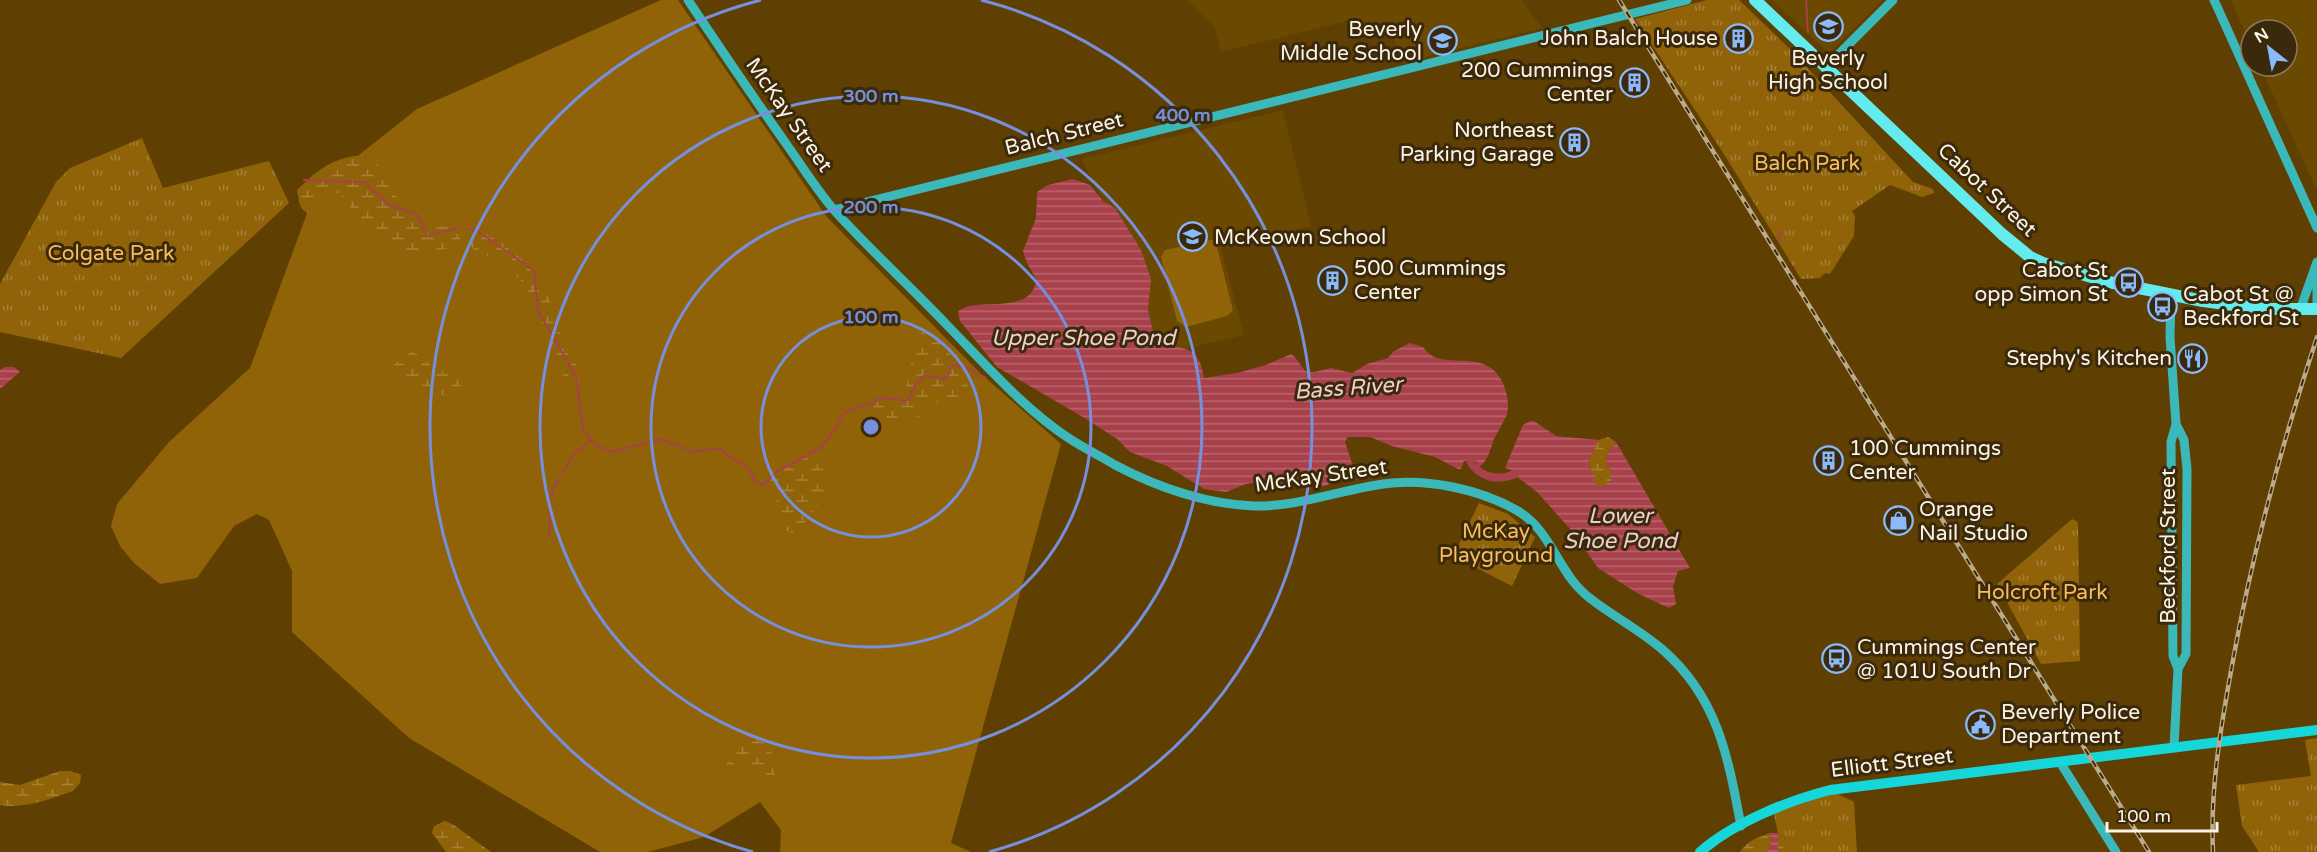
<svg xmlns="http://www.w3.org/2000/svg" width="2317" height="852" viewBox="0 0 2317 852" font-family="'Varela Round',sans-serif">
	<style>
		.built { fill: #6c4901 }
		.green { fill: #906309 }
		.wetland { fill: url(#wetland-marsh) }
		.park { fill: url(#park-tufts) }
		.water { fill: url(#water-rules) }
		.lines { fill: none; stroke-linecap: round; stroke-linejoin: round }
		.stream { stroke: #a8414c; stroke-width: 2 }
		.canal { stroke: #a8414c; stroke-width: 8 }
		.secondary { stroke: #3bb8ba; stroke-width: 9 }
		.primary { stroke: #15d6d9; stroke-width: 10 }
		.highway { stroke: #63ebed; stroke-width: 12 }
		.rail-casing { stroke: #bcaa89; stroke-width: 4.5 }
		.rail { stroke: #3b290b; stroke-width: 2; stroke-dasharray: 7; stroke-linecap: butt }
		.ring { fill: none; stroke: #7690dd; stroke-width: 3 }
		.labels { text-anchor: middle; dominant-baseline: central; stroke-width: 6; stroke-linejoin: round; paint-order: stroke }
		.poi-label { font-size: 21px; fill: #fcf3e5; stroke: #3b290b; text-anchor: start }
		.street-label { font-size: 21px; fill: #fcf3e5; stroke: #3b290b }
		.park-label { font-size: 21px; fill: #f9bc5b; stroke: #3b290b }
		.water-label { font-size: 22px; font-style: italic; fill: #edcfd0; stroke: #3b290b }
		.centre { fill: #7690dd; stroke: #3b290b; stroke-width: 3 }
		.ring-label { font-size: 18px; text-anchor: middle; font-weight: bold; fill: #7690dd; stroke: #3b290b; stroke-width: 6; stroke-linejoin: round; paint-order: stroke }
	</style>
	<defs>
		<pattern id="wetland-marsh" width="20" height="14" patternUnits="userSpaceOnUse" patternTransform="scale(1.5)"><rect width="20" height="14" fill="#906309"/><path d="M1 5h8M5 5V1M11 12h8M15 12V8" fill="none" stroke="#a68139"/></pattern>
		<pattern id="park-tufts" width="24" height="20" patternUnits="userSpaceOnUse" patternTransform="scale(1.5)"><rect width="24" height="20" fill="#906309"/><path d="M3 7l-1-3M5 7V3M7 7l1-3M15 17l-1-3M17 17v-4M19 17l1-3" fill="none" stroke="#a68139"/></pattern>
		<pattern id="water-rules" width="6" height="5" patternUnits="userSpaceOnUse" patternTransform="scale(1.5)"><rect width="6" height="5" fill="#a8414c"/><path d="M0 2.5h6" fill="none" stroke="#b9666e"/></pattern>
	</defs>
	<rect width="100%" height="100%" fill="#5f4002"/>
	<path class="built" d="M1187 0H1522L1542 28 1401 63 1390 21 1357 29 1355 19 1221 52 1215 28Z
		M1772 0H1882L1829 53Z
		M2231 0H2317V191L2260 66H2287V30H2251V46Z
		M1283 110 1311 226 1221 248 1244 335 1150 357 1131 257 1082 159Z"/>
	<path class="green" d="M661 0H678L826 216 980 373 1061 444 951 843 971 852H780L781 830 760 802 704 837 648 852H600L409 738 292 632V571L269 520 257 514 234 526 197 578 160 584 134 563 120 546 111 526 117 504 169 442 250 368 316 189 417 109Z
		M1215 239 1233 310 1227 316 1186 327 1177 321 1161 257 1165 250Z"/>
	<path class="wetland" d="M362 155C391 165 387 193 408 211 414 215 421 220 428 223 440 227 453 224 460 238L458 245C449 249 410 256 402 254 392 252 391 246 384 239 378 233 368 230 361 223 350 212 347 191 329 192L320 201 312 214C299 212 299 201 297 190 319 169 332 158 362 155Z
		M468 230C506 234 533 268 549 299 554 311 556 322 561 334 569 350 583 367 578 385L564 382 562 364 546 334 534 300 523 283 507 266 472 248 467 241Z
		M922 332C945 338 960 369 969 388L956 397 932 404 929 402 923 405 920 416C911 421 907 417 899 416L885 423 873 420V407L876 402H897L904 396 916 342 918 337Z
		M412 351 425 359 431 366 459 379 462 389C443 407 424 383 405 377 399 375 392 376 386 373L387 370Z
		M1608 437 1616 442 1606 456 1607 466 1612 473 1611 481 1607 484 1600 487 1594 482C1594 475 1589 470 1589 463 1589 453 1596 448 1598 440Z
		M817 452 823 463 825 496C820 503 800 531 795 534 777 529 779 519 777 503 777 495 773 487 770 479L792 464Z
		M763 738 770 743 775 773 773 778 771 780C752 762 746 765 725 777L723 776C728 753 740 742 763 738Z
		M60 771H71L81 775 80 783 73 791C49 799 26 809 0 805V782L20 785Z
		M445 821 454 825 491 852H446L432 833 434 826Z
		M1770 833 1771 843 1767 852H1740C1748 840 1757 838 1770 833Z
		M1778 833 1786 840 1793 852H1778Z"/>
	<path class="park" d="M1707 0H1739L1788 47 1913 182 1933 189 1934 193 1922 197 1890 185 1852 211 1855 216 1854 236 1830 274 1825 273 1820 278 1801 279 1722 151 1635 19Z
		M142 138 163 188 269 161 289 203 121 358 0 332V284L56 182 70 168Z
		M1479 503 1508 514 1535 537 1512 586 1453 556Z
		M2072 519 2078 522 2080 661 2041 664 1997 584Z
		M2317 738V852H2259L2242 826 2236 785 2311 776 2305 740Z
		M1830 790 1854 802 1857 852H1793L1786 840 1778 833 1773 810Z"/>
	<path class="water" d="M1073 179 1090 185 1104 202 1115 208 1141 250 1151 279 1148 310 1156 344C1162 347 1164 346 1170 346 1194 348 1201 357 1204 378L1237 373 1266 365 1291 354 1295 357 1305 371 1314 372 1331 368 1352 373 1367 364 1388 358 1394 351 1410 343 1423 347C1438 370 1470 353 1491 368 1503 376 1511 399 1507 414 1504 422 1498 431 1494 439 1490 450 1488 461 1479 467L1476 461H1464L1461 469H1458L1435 457 1392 446 1370 437H1348L1345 442 1354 469 1352 472 1325 486 1307 484 1281 486 1259 482 1246 484 1226 492 1204 489 1167 466 1130 452 1117 439 1088 420 997 367 960 321 958 312C973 295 1033 318 1036 279L1027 263 1023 251 1036 218 1037 192 1048 185Z
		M5 367H14L20 372 0 389V370Z
		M1530 421H1534L1556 436 1598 440C1595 455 1580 461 1596 477L1594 478V482L1600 487 1611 481V477L1609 476 1612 473 1607 466 1606 456 1616 442 1690 568 1678 571 1673 586 1676 604 1669 608 1637 593 1598 568 1572 531 1537 492 1516 476 1514 471 1505 468 1523 425Z
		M1770 833H1778V852H1767L1771 843Z"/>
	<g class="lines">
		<path class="stream" d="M1806 0 1808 32
			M304 180 364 182 389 205 418 215 427 236 458 228
			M467 229 478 231 534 271 538 311 576 376 583 429 594 444 612 452 660 439C671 445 681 444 691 452L719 448C734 464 745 458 756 482L763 485 778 471 820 448 831 435 844 413 852 409 873 403 879 398 896 399 904 401 909 399 915 385 925 375 942 379 948 376 950 368 954 365 969 368 980 376 985 377
			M1779 242 1780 230
			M562 473 574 454 591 440
			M549 537C552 513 543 500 560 478"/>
		<path class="canal" d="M1470 461C1480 478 1498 481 1515 474"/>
		<path class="secondary" d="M688 0C720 48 753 97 787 145 802 166 817 190 834 210 870 250 910 286 947 325 985 364 1024 409 1070 439 1084 448 1100 456 1115 465 1157 487 1205 504 1254 506 1298 507 1340 490 1383 484 1427 478 1480 489 1518 511 1553 532 1558 575 1591 599 1614 617 1640 630 1663 650 1718 698 1728 757 1741 826
			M2214 0 2317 228
			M1826 67 1893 0
			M834 210 1687 0
			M2317 280V307
			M2171 296 2170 337 2176 424 2171 442 2173 656 2178 669 2174 747
			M2300 310 2317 262
			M2176 424 2184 440 2187 469 2186 654 2178 669
			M2060 762 2116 852"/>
		<path class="primary" d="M1700 852C1733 823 1787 801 1830 790L2317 730"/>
		<path class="highway" d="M1755 0 2002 234 2030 257 2043 263 2109 282 2203 301 2264 309H2317"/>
		<defs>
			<path id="rail" d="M1619 0 2149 852
				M2213 852C2210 791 2220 732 2231 671 2251 558 2281 446 2317 337"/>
		</defs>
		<use href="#rail" class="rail-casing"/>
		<use href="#rail" class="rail"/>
	</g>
	<g class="ring">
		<circle cx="871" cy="427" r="110"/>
		<circle cx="871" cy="427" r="220"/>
		<circle cx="871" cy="427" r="331"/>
		<path d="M753 852A441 441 0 0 1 761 0M981 0A441 441 0 0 1 989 852"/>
	</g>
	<defs>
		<symbol id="school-ring" viewBox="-11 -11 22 22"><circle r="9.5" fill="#3b290b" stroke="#8abafc" stroke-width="1.5"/><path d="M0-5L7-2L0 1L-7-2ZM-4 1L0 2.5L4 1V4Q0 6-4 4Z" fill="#8abafc"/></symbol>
		<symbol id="building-ring" viewBox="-11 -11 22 22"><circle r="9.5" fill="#3b290b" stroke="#8abafc" stroke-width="1.5"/><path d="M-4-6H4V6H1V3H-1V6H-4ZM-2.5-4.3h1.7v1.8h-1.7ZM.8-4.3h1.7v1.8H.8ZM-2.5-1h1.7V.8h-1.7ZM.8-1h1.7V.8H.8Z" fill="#8abafc"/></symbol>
		<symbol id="bus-ring" viewBox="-11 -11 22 22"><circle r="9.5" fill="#3b290b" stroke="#8abafc" stroke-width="1.5"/><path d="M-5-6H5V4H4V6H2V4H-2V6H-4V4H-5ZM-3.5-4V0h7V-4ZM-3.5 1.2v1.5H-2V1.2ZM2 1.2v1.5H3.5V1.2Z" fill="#8abafc"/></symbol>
		<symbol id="restaurant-ring" viewBox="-11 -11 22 22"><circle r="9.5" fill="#3b290b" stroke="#8abafc" stroke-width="1.5"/><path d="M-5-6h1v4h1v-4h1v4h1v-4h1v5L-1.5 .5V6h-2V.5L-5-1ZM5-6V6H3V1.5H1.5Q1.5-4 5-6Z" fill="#8abafc"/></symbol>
		<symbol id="shop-ring" viewBox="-11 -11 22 22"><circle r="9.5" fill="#3b290b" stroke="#8abafc" stroke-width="1.5"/><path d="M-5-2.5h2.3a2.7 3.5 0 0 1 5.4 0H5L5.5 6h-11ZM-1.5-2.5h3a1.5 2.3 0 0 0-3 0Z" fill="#8abafc"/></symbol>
		<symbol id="civic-ring" viewBox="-11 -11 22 22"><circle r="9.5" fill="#3b290b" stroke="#8abafc" stroke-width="1.5"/><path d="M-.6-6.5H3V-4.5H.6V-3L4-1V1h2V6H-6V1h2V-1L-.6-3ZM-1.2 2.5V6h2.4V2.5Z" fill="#8abafc"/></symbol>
	</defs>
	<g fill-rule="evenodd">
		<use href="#school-ring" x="1812" y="10" width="33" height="33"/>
		<use href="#building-ring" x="1722" y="22" width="33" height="33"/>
		<use href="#school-ring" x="1426" y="24" width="33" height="33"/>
		<use href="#building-ring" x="1618" y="66" width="33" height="33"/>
		<use href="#building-ring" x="1558" y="126" width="33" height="33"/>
		<use href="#school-ring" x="1176" y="220" width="33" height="33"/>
		<use href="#building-ring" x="1316" y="264" width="33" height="33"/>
		<use href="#bus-ring" x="2112" y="266" width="33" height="33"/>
		<use href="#bus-ring" x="2146" y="290" width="33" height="33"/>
		<use href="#restaurant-ring" x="2176" y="342" width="33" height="33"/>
		<use href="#building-ring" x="1812" y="444" width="33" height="33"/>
		<use href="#shop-ring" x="1882" y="504" width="33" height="33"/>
		<use href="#bus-ring" x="1820" y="642" width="33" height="33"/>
		<use href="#civic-ring" x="1964" y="708" width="33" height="33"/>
	</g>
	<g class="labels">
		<g class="poi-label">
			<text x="1422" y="29" text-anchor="end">Beverly<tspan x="1422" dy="24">Middle School</tspan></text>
			<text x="1718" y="38" text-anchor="end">John Balch House</text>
			<text x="1828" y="58" text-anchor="middle">Beverly<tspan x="1828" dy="24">High School</tspan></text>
			<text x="1613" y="70" text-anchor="end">200 Cummings<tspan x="1613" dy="24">Center</tspan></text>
			<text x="1554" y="130" text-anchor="end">Northeast<tspan x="1554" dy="24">Parking Garage</tspan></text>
			<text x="1214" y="237">McKeown School</text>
			<text x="1354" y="268">500 Cummings<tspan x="1354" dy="24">Center</tspan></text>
			<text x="2108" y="270" text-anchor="end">Cabot St<tspan x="2108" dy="24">opp Simon St</tspan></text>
			<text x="2183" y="294">Cabot St @<tspan x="2183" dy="24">Beckford St</tspan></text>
			<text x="2172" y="358" text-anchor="end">Stephy's Kitchen</text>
			<text x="1849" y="448">100 Cummings<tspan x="1849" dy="24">Center</tspan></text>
			<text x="1919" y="509">Orange<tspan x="1919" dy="24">Nail Studio</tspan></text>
			<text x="1857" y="647">Cummings Center<tspan x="1857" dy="24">@ 101U South Dr</tspan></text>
			<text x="2001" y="712">Beverly Police<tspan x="2001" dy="24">Department</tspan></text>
		</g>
		<g class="street-label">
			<text transform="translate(789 115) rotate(55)">McKay Street</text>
			<text transform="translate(1064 134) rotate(-14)">Balch Street</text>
			<text transform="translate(1987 190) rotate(43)">Cabot Street</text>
			<text transform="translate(1321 476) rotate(-8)">McKay Street</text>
			<text transform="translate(2168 546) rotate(-90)">Beckford Street</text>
			<text transform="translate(1892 763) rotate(-7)">Elliott Street</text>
		</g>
		<g class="park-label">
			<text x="1807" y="163">Balch Park</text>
			<text x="111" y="253">Colgate Park</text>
			<text x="1496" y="531">McKay<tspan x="1496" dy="24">Playground</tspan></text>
			<text x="2042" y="592">Holcroft Park</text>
		</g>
		<g class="water-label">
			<text x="1083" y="338">Upper Shoe Pond</text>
			<text transform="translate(1348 388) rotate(-4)">Bass River</text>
			<text x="1620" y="516">Lower<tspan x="1620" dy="25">Shoe Pond</tspan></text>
		</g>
	</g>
	<circle cx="871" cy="427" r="9" class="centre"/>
	<g class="ring-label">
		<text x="871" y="102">300 m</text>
		<text x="1183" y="121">400 m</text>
		<text x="871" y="213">200 m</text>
		<text x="871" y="323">100 m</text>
	</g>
	<g transform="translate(2269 48) rotate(329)"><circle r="28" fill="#3b290b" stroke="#887a62" stroke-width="1.5"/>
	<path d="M0-4.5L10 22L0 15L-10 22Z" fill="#8abafc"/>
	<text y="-9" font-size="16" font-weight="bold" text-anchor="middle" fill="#fcf3e5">N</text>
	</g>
	<path d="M2107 822v9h110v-9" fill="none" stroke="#fcf3e5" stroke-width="3"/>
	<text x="2116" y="822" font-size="18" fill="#fcf3e5" stroke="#3b290b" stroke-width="4.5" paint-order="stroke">100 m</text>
</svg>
